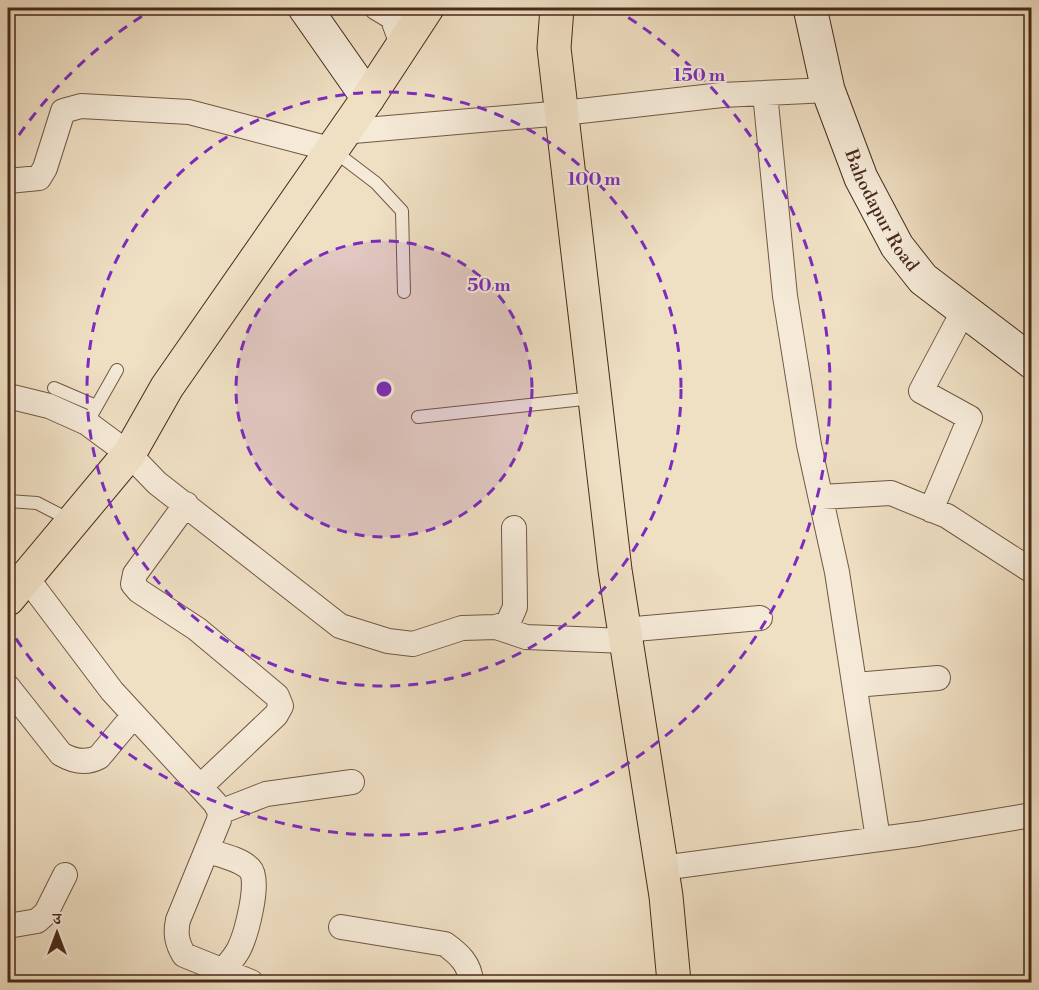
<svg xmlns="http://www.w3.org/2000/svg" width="1039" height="990" viewBox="0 0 1039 990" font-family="'Libre Bodoni','Noto Serif Devanagari',serif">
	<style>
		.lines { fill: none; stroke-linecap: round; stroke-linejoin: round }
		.lane-casing { stroke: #725744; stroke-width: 14 }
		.street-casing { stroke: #725744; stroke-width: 26 }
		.secondary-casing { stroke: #482a1a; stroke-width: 35 }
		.primary-casing { stroke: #482a1a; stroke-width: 35 }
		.lane { stroke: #f5ead8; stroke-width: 12 }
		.street { stroke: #f5ead8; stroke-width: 24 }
		.secondary { stroke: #f5ead8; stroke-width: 33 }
		.primary { stroke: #efdfc3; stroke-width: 33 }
		.ring { fill: none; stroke: #7b2cbf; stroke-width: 3; stroke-dasharray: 10 8 }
		.labels { text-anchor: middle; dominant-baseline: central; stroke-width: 4.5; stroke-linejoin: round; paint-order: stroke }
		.street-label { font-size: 18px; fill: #482a1a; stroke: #f5ead8 }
		.centre { fill: #7b2cbf; stroke: #f5ead8; stroke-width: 3 }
		.ring-label { font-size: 18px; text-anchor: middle; font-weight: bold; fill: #7b2cbf; stroke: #f5ead8; stroke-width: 4.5; stroke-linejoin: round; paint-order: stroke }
	</style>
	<rect width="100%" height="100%" fill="#efdfc3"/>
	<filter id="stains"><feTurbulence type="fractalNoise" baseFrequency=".00333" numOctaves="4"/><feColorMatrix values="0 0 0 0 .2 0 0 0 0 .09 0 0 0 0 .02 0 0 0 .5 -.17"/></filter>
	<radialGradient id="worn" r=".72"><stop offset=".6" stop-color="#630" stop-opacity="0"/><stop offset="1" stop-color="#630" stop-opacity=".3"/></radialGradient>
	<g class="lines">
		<defs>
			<path id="lane" d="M334 151 376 183 402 211 404 292
				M54 388 96 406
				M418 417 593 398
				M87 423 117 370
				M8 501 37 503 70 520"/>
			<path id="street" d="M377 8 392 17 402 44
				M765 93 785 296 809 445 837 572 878 839
				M342 132 563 113 722 95 828 90
				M8 181 39 178 45 168 63 111 81 106 189 112 330 149
				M8 396 49 406 87 423 129 454 157 483 340 626 388 641 413 644 462 628 496 627 508 623 515 607 514 528
				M821 497 891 493 947 516 1032 571
				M186 504 135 574 133 584 139 591 197 629 277 696 281 706 276 715 201 786
				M931 510 970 418 921 391 964 310
				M26 577 112 691 215 803 220 812 219 820 178 920C175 934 177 943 184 955L251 982
				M496 627 526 637 626 641
				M624 630 760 618
				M855 685 938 678
				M8 687 61 754C73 761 86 764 99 757L134 715
				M220 812 266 794 352 782
				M208 851C220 855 241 859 250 869 261 880 246 935 239 949 233 961 221 971 214 982
				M662 868 918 834 1032 815
				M8 926 37 921 46 913 65 875
				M341 927 445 944C459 954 470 964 471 982"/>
			<g id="secondary">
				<path d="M305 8 368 98"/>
				<path id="s1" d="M810 8 828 90 861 178 897 246 923 279 1032 362"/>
			</g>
			<path id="primary" d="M557 8 554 48 615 570 666 896 674 982
				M8 599 129 454 167 387 368 98 427 8"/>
		</defs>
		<use href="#lane" class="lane-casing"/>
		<use href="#street" class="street-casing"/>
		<use href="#secondary" class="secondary-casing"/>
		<use href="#primary" class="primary-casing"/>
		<use href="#lane" class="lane"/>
		<use href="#street" class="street"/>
		<use href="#secondary" class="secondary"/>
		<use href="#primary" class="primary"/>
	</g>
	<circle cx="384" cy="389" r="148" fill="#7b2cbf" fill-opacity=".12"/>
	<g class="ring">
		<circle cx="384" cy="389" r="148"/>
		<circle cx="384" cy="389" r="297"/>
		<path d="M9 150A445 445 0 0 1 155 8M613 8A445 445 0 1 1 9 628"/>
	</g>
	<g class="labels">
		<g class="street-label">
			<text stroke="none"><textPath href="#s1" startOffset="216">Bahodapur Road</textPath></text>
		</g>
	</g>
	<circle cx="384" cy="389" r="9" class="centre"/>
	<g class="ring-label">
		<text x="699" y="81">150 m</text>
		<text x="594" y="185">100 m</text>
		<text x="489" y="291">50 m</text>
	</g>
	<rect width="1039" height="990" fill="none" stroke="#efdfc3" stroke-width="30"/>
	<rect x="9" y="9" width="1021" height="972" fill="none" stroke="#482a1a" stroke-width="3"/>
	<rect x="15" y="15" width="1009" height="960" fill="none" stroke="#482a1a" stroke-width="1.5"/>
	<g transform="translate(57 933)" stroke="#f5ead8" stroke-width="4.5" paint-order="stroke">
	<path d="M0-4.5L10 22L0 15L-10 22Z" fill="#482a1a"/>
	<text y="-9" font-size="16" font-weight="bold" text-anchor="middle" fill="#482a1a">उ</text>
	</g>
	<rect width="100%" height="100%" filter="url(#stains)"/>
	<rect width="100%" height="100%" fill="url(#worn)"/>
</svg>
